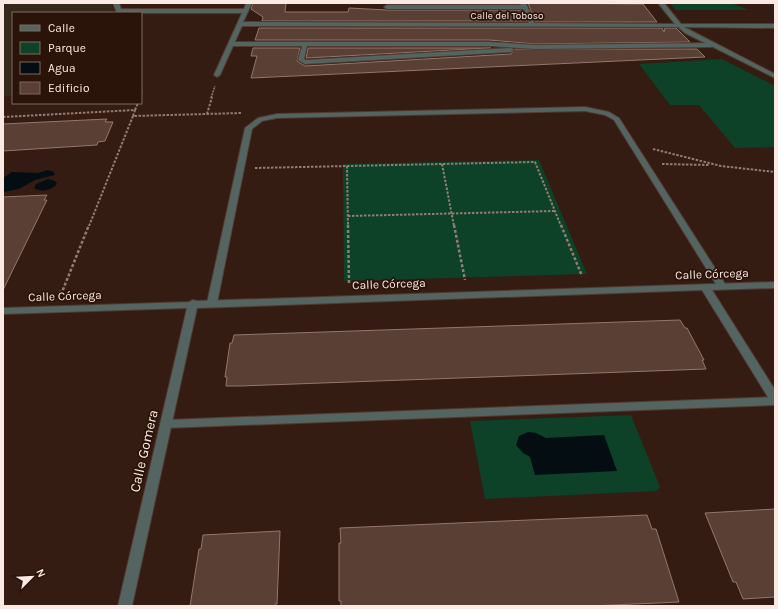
<svg xmlns="http://www.w3.org/2000/svg" width="778" height="609" viewBox="0 0 778 609" font-family="Karla,sans-serif">
	<style>
		.education { fill: #34281a }
		.green { fill: #0d4128 }
		.water { fill: #030d12 }
		.building { fill: #5a3f34; stroke: #95766a }
		.lines { fill: none; stroke-linecap: round; stroke-linejoin: round }
		.lane-casing { stroke: #51392f; stroke-width: 2 }
		.street-casing { stroke: #51392f; stroke-width: 2 }
		.path-far2 { stroke: #927d74; stroke-width: 1.5; stroke-dasharray: 2 1; stroke-linecap: butt }
		.path-far1 { stroke: #927d74; stroke-width: 2; stroke-dasharray: 2.5 1.5; stroke-linecap: butt }
		.path { stroke: #927d74; stroke-width: 2.5; stroke-dasharray: 3 2; stroke-linecap: butt }
		.lane { fill: #546461; fill-rule: evenodd }
		.street { fill: #546461; fill-rule: evenodd }
		.labels { text-anchor: middle; dominant-baseline: central; stroke-width: 3.5; stroke-linejoin: round; paint-order: stroke }
		.far-street-label { font-size: 10px; fill: #fbeae3; stroke: #2a1309 }
		.street-label { font-size: 12px; fill: #fbeae3; stroke: #2a1309 }
		.near-street-label { font-size: 14px; fill: #fbeae3; stroke: #2a1309 }
	</style>
	<rect width="100%" height="100%" fill="#351c12"/>
	<path class="education" d="M3 3H111L115 13H13V96H3Z"/>
	<path class="green" d="M670 3H731L749 10H676Z
		M392 46H486L488 51 391 56Z
		M722 59 775 86V147L735 148 699 105H670L639 64Z
		M539 160 587 274 344 281 343 164Z
		M631 415 660 487 656 491 485 499 470 421Z"/>
	<path class="water" d="M48 170 54 172 55 175 35 180 19 189 3 192V178L12 172 38 173Z
		M48 179 55 181 57 184C51 190 42 193 34 188L36 184Z
		M528 432 536 433 546 438 604 435 617 471 535 475 530 457 523 453 516 445 519 436Z"/>
	<path class="building" d="M253 3H286L285 12H348L349 8 387 10H522L527 21H262L263 17 251 9Z
		M528 3 643 4 657 22H535Z
		M259 28H662L664 32 665 28H676L690 42 535 44 489 40H255Z
		M253 48H300L297 61 305 66 511 54 515 49H697L705 57 251 78 257 56H251Z
		M308 48H491L306 58Z
		M107 119 105 122H113L105 141 98 142 97 145 3 151V124Z
		M47 195 44 200H47L3 290V197Z
		M680 320 685 328H687L704 360H702L706 369 240 386H226L227 377H225L230 343H232L234 335Z
		M775 509V597L743 599 736 582H733L705 513Z
		M647 515 652 529H656L679 602 590 606H341V601H339V543H341L340 528Z
		M280 531 277 604H275V606H190L199 549H201L203 535Z"/>
	<g class="lines">
		<defs>
			<path id="lane" d="M489 42 535 45 711 43 714 45 711 47 535 49 489 46H307L304 59 306 60 511 48 514 50 511 52 305 64 298 60 302 46H231L228 44 231 42Z
				M585 107 609 112 619 118 727 287 725 289H719L614 120 605 115 585 111 277 118 262 121 252 129 217 303 212 306 207 303 245 128 258 118 277 114Z
				M775 397V405L166 428 162 427 160 424 162 421 166 420Z"/>
			<path id="street" d="M113 3H119L121 9H244L246 3H252L243 22 529 23 523 9H387L384 7 387 5H521L520 3H526L534 23 675 24 658 3H664L681 24H775V28L684 27 775 74V78L685 33 678 27 242 26 220 75 217 77 214 75 242 13H119L116 11Z
				M775 282V288L712 290 775 390V403L771 402 702 290 197 308 132 606H118L187 308 3 314V308L189 302 193 300 197 301Z"/>
		</defs>
		<use href="#lane" class="lane-casing"/>
		<use href="#street" class="street-casing"/>
		<path class="path-far2" d="M141 94 142 91
			M211 98 215 86"/>
		<path class="path-far1" d="M135 110 138 103
			M207 114 212 97
			M3 117 135 110 133 116 242 113
			M653 149 721 166 775 172
			M442 164 454 226
			M662 164 709 165
			M347 166 348 226
			M255 168 535 162 561 226
			M348 216 555 211
			M89 226 133 116"/>
		<path class="path" d="M348 225 349 284
			M454 225 465 280
			M561 225 582 276
			M59 292H62L89 225"/>
		<use href="#lane" class="lane"/>
		<use href="#street" class="street"/>
	</g>
	<g class="labels">
		<g class="far-street-label">
			<text x="507" y="16">Calle del Toboso</text>
		</g>
		<g class="street-label">
			<text transform="translate(712 274) rotate(-2)">Calle Córcega</text>
			<text transform="translate(389 284) rotate(-2)">Calle Córcega</text>
			<text transform="translate(65 296) rotate(-2)">Calle Córcega</text>
		</g>
		<g class="near-street-label">
			<text transform="translate(144 451) rotate(-77)">Calle Gomera</text>
		</g>
	</g>
	<rect width="778" height="609" fill="none" stroke="#fbeae3" stroke-width="8"/>
	<rect x="12" y="12" width="130" height="92" fill="#2a1309" stroke="#7e6960"/>
	<rect x="20" y="25" width="20" height="6" fill="#546461" stroke="#7e6960"/>
	<text x="48" y="32" font-size="12" fill="#fbeae3">Calle</text>
	<rect x="20" y="42" width="20" height="12" fill="#0d4128" stroke="#7e6960"/>
	<text x="48" y="52" font-size="12" fill="#fbeae3">Parque</text>
	<rect x="20" y="62" width="20" height="12" fill="#030d12" stroke="#7e6960"/>
	<text x="48" y="72" font-size="12" fill="#fbeae3">Agua</text>
	<rect x="20" y="82" width="20" height="12" fill="#5a3f34" stroke="#7e6960"/>
	<text x="48" y="92" font-size="12" fill="#fbeae3">Edificio</text>
	<g transform="translate(32 577) rotate(66)" stroke="#2a1309" stroke-width="3" paint-order="stroke">
	<path d="M0-3L7 15L0 10L-7 15Z" fill="#fbeae3"/>
	<text y="-6" font-size="11" font-weight="bold" text-anchor="middle" fill="#fbeae3">N</text>
	</g>
</svg>
